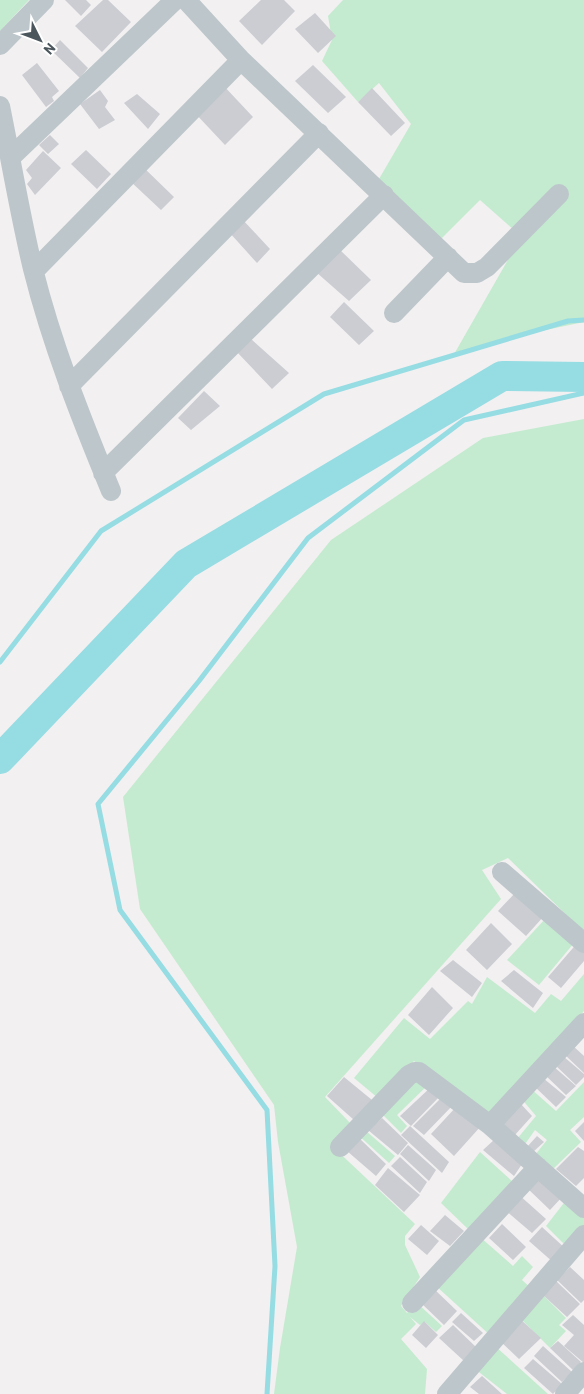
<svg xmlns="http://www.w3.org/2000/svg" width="584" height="1394" viewBox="0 0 584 1394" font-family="Barlow,sans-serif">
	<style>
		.green { fill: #c4ebcf }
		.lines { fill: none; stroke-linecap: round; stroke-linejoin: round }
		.stream { stroke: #96dce3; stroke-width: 5 }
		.river { stroke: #96dce3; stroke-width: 30 }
		.building { fill: #cbcdd2 }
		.minor { stroke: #bdc6cb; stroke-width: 20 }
	</style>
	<rect width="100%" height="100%" fill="#f2f0f1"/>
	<path class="green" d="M0 0H29L0 31Z
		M343 0H584V322L531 333 453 356 525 230 515 231 480 200 439 241 379 179 411 124 379 83 358 102 322 61 332 40 328 16Z
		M584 419V932L508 858 482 870 501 899 325 1097 352 1125 332 1146 415 1224 405 1236V1245L420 1277 401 1306 407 1313 417 1303 442 1326 436 1332 425 1322 420 1325 410 1317 416 1324 401 1339 427 1369 425 1394H274L280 1348 297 1247 278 1142 274 1105 140 909 123 797 331 540 483 438Z
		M546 918 574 943 539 985 507 960Z
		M584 974V1011L490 1119 414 1061 378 1098 354 1078 404 1018 430 1039 468 1001 472 1004 487 977 535 1013 551 994 561 1001Z
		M414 1077 429 1084 397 1115 407 1126 401 1133 380 1112Z
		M584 1082V1117L570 1130 581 1142 551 1171 535 1155 547 1140 535 1130 523 1147 517 1139 536 1116 520 1097 530 1088 556 1111Z
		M366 1131 395 1156 389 1163 357 1134Z
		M480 1152 513 1182 468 1229 441 1203Z
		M567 1199 584 1215V1229L568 1248 546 1226Z
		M480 1237 513 1266 522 1256 533 1267 522 1280 533 1290 492 1337 435 1285Z
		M540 1292 566 1318 559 1325 566 1331 550 1348 518 1316Z
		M495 1346 548 1394H507L475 1369Z"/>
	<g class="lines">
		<path class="stream" d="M0 662 101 531 324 394 568 321 584 320
			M267 1394 275 1266 267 1110 120 910 98 804 199 681 308 538 464 420 584 393"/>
		<path class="river" d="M0 759 186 564 502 376 584 377"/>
	</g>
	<path class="building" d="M65 0H86L91 5 81 16Z
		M103 0H108L131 22 102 52 75 26Z
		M261 0H284L295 11 262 45 239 21Z
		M315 13 336 36 318 53 295 29Z
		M60 40 88 68 80 78 51 50Z
		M37 63 59 91 52 97 54 101 46 107 22 75Z
		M313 65 346 97 328 113 295 81Z
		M222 84 253 117 225 145 194 112Z
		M372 88 405 123 391 136 358 102Z
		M100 90 108 101 105 107 115 120 99 129 80 104Z
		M137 94 160 114 148 129 124 103Z
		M50 135 59 144 48 154 39 145Z
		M86 150 111 174 97 189 71 164Z
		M43 151 61 168 35 195 27 184 32 178 26 170Z
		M142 166 174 197 161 210 129 180Z
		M242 219 270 249 257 263 229 232Z
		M338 248 371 280 349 301 316 272Z
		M344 302 374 331 359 345 330 317Z
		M251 339 289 373 272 389 236 351Z
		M204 391 220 406 191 430 178 418Z
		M515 893 544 916 526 936 498 911Z
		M491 923 512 944 487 970 466 950Z
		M579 941 584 945V961L561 988 548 977Z
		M453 960 482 983 472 997 440 971Z
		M514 970 543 993 533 1008 501 981Z
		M432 987 453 1008 429 1035 408 1015Z
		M572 1045 584 1056V1073L564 1054Z
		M563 1056 584 1074V1077L576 1085 554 1064Z
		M553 1066 576 1086 566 1095 544 1074Z
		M344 1077 372 1100 354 1120 327 1096Z
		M543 1078 566 1097 556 1107 534 1086Z
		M432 1086 442 1094 411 1126 400 1116Z
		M444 1095 454 1104 424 1135 413 1126Z
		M520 1103 532 1116 514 1136 501 1124Z
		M457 1106 481 1126 454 1156 431 1134Z
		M382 1118 408 1143 398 1155 368 1130Z
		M584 1122V1141L575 1131Z
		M410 1126 449 1162 442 1173 401 1135Z
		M537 1136 544 1142 533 1152 527 1147Z
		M360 1139 386 1164 376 1176 347 1151Z
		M495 1139 524 1161 514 1176 483 1150Z
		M408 1145 436 1170 429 1181 400 1154Z
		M578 1147 584 1151V1178L576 1186 556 1169Z
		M400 1157 427 1182 420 1193 391 1166Z
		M388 1168 420 1195 404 1212 375 1185Z
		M539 1174 563 1196 550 1210 526 1187Z
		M518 1194 546 1219 532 1233 504 1209Z
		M445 1215 464 1231 450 1246 430 1231Z
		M502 1224 526 1247 513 1260 489 1238Z
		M421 1225 439 1241 427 1255 408 1239Z
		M542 1227 567 1250 554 1263 529 1241Z
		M570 1267 584 1280V1300L581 1303 557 1280Z
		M556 1281 580 1304 567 1317 543 1295Z
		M433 1288 457 1311 444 1325 420 1302Z
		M461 1313 483 1333 474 1341 452 1322Z
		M573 1315 584 1325V1363L564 1346 574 1335 562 1325Z
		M519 1318 541 1338 519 1359 498 1339Z
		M424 1321 438 1335 426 1348 412 1335Z
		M453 1325 477 1348 464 1361 439 1338Z
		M558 1341 581 1362 573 1370 550 1348Z
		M543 1346 572 1372 562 1382 534 1356Z
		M533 1359 562 1384 553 1394 524 1368Z
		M482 1376 502 1394H479L470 1387Z"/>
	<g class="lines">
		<path class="minor" d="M186 0 241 60 464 273H477L487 267 559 194
			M0 45 44 0
			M0 106C11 160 20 215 33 269 52 345 81 418 111 491
			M10 158 175 0
			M34 271 241 60
			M394 313 448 257
			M69 386 319 133
			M103 473 384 195
			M502 872 584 943
			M490 1125 584 1023
			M340 1147 409 1075 415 1072H419L490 1125 584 1208
			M412 1303 538 1167
			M447 1394 584 1235
			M565 1394 584 1372"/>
	</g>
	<g transform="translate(40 40) rotate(132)" stroke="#ffffff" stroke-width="4" paint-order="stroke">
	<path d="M0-4L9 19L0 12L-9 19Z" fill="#4a555c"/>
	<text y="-8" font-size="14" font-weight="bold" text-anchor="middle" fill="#4a555c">N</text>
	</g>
</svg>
